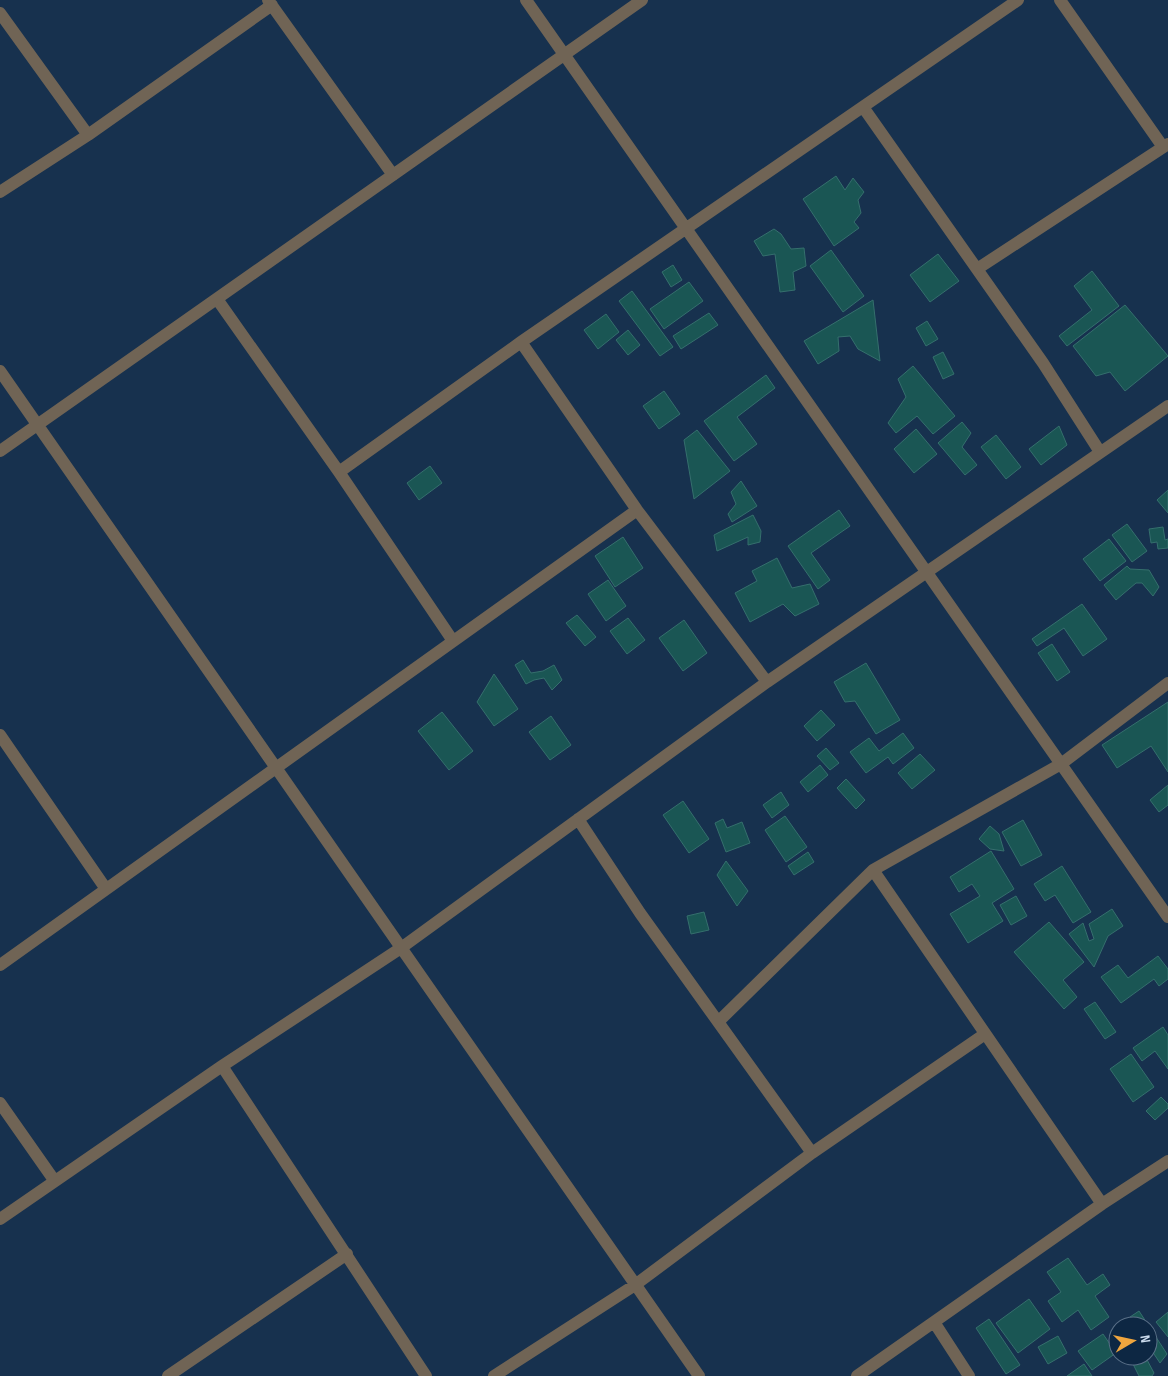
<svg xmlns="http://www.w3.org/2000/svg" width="1168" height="1376" viewBox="0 0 1168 1376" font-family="'Sofia Sans Condensed',sans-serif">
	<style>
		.building { fill: #1a5654; stroke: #356f6d }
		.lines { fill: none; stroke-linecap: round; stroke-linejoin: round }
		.minor { stroke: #706455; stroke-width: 12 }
	</style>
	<rect width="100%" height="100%" fill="#17314e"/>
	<path class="building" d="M836 176 845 190 853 178 864 192 858 200 861 213 854 222 859 228 834 246 803 199Z
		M774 229 781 234 791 249 804 248 806 266 793 272 795 290 780 292 775 254 763 256 754 241Z
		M831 250 864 296 843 312 810 266Z
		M938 254 959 281 930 302 910 275Z
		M673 265 682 280 671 287 662 272Z
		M1092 271 1119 306 1067 346 1059 336 1092 310 1074 286Z
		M689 282 703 301 664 329 650 309Z
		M632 291 673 347 660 356 619 301Z
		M873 300 880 361 858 349 850 336 838 337 839 351 818 364 804 341Z
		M1125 305 1168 356 1125 391 1110 372 1096 376 1073 346Z
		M709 313 718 325 681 349 673 336Z
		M606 314 619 332 598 349 584 330Z
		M927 321 938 339 926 346 916 328Z
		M628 330 640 345 628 355 616 340Z
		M943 352 954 374 943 379 933 357Z
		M913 366 955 416 933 434 917 416 896 433 888 423 906 397 898 379Z
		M766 375 775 388 737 417 757 444 734 461 704 421Z
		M664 391 680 414 659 429 643 406Z
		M962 422 971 433 962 447 977 465 965 475 938 443Z
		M1059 426 1067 445 1041 465 1029 449Z
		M916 429 937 454 914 473 894 449Z
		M697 430 730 471 694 499 684 440Z
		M996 435 1021 467 1006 479 981 447Z
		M430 466 442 483 419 500 407 483Z
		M741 481 757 506 732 522 728 514 736 504 731 492Z
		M1168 490V513L1157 500Z
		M839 510 850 526 811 553 830 580 818 589 788 546Z
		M753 515 761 531 760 542 748 545V537L717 551 714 535Z
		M1127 524 1147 551 1132 562 1112 535Z
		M1163 527 1165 540 1168 539V548L1158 549 1157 542 1151 543 1149 529Z
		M623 537 643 568 615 587 595 556Z
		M1109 539 1126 561 1100 581 1083 559Z
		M777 558 792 588 810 584 819 604 795 616 783 604 750 622 735 593 757 581 752 571Z
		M1127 566 1130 569 1149 570 1159 587 1153 596 1142 583H1136L1116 600 1104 585Z
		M608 580 626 606 606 621 588 594Z
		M1082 604 1107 639 1083 656 1064 628 1037 646 1032 639Z
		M577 615 596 637 585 646 566 623Z
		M628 618 645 640 627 654 610 631Z
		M684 620 707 653 683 671 659 638Z
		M1052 644 1070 672 1057 681 1038 653Z
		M523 660 531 673 543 671 554 665 562 680 552 690 544 678 534 680 526 684 515 665Z
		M866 663 900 720 876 734 855 701 845 702 834 682Z
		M494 674 518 709 494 726 477 702Z
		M1168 702V772L1151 746 1117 768 1102 745Z
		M821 710 835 725 817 741 804 726Z
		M442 712 473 751 449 770 418 731Z
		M551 716 571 745 550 760 529 732Z
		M903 733 914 748 893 764 888 757 866 773 850 752 869 738 879 751Z
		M826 748 839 763 830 770 817 756Z
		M920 754 935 770 912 789 898 773Z
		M820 765 828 775 808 792 800 782Z
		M846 779 865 800 856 809 837 788Z
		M1168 785V805L1159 812 1150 800Z
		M781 792 789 805 772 818 763 805Z
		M683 801 709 839 689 853 663 815Z
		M785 816 807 847 786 862 765 830Z
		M723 819 727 828 742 822 750 843 726 852 715 823Z
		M1023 820 1042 855 1021 866 1002 832Z
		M990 826 999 834 1004 851 990 849 979 839Z
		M991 851 1014 889 992 903 1003 921 968 943 950 914 980 896 972 884 959 892 950 877Z
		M808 852 814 862 794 875 788 866Z
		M726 861 748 891 737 906 717 875Z
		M1062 866 1091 912 1073 923 1055 895 1045 901 1034 884Z
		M1016 896 1027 916 1011 925 1000 905Z
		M1112 909 1123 926 1108 936 1094 967 1069 934 1083 923 1089 941 1094 939 1089 924Z
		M704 912 709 930 691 934 687 916Z
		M1049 922 1084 962 1063 980 1077 997 1064 1009 1014 952Z
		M1158 956 1168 969V979L1159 986 1154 979 1121 1003 1101 977 1118 965 1128 978Z
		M1095 1002 1116 1032 1105 1039 1084 1009Z
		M1163 1027 1168 1035V1069L1155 1051 1142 1061 1133 1048Z
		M1131 1054 1154 1087 1133 1102 1110 1069Z
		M1161 1097 1168 1104V1108L1155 1120 1146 1111Z
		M1068 1258 1087 1285 1103 1274 1110 1285 1095 1296 1109 1317 1091 1330 1078 1310 1062 1322 1048 1301 1061 1292 1047 1272Z
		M1029 1299 1050 1329 1018 1353 996 1323Z
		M1139 1311 1167 1354 1160 1363 1148 1345V1326H1135L1130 1317Z
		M1168 1312V1337L1156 1322Z
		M989 1319 1020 1365 1006 1374 976 1328Z
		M1123 1321 1127 1326H1118V1338L1112 1330Z
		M1103 1334 1116 1353 1092 1370 1078 1351Z
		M1058 1336 1067 1353 1048 1364 1038 1347Z
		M1134 1356H1145L1154 1373 1152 1376H1139L1130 1358Z
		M1084 1364 1092 1376H1067Z"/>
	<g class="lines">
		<path class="minor" d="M268 0 393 175
			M526 0 1168 917
			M1060 0 1163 147
			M0 13 88 135
			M863 107 1043 363 1100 452
			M0 192 88 135 272 5
			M977 269 1168 144
			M217 299 339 472 453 641
			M521 342 637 510 767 682
			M0 371 699 1376
			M0 451 642 0
			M339 472 521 342 1018 0
			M0 735 106 889
			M578 819 640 913 812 1153
			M873 870 1102 1204
			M0 965 637 510
			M718 1022 873 870 1061 764 1168 683
			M222 1066 426 1376
			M0 1103 54 1180
			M0 1219 222 1066 401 948 767 682 1168 406
			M934 1322 969 1376
			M168 1376 347 1254
			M494 1376 635 1285 812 1153 985 1034
			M857 1376 1102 1204 1168 1161"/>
	</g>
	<g transform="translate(1133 1341) rotate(81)"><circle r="24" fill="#0d2743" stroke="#5a7088"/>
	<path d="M0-4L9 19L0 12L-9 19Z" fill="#f0a63e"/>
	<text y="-8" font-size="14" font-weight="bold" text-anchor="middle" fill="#cdddef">N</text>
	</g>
</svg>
